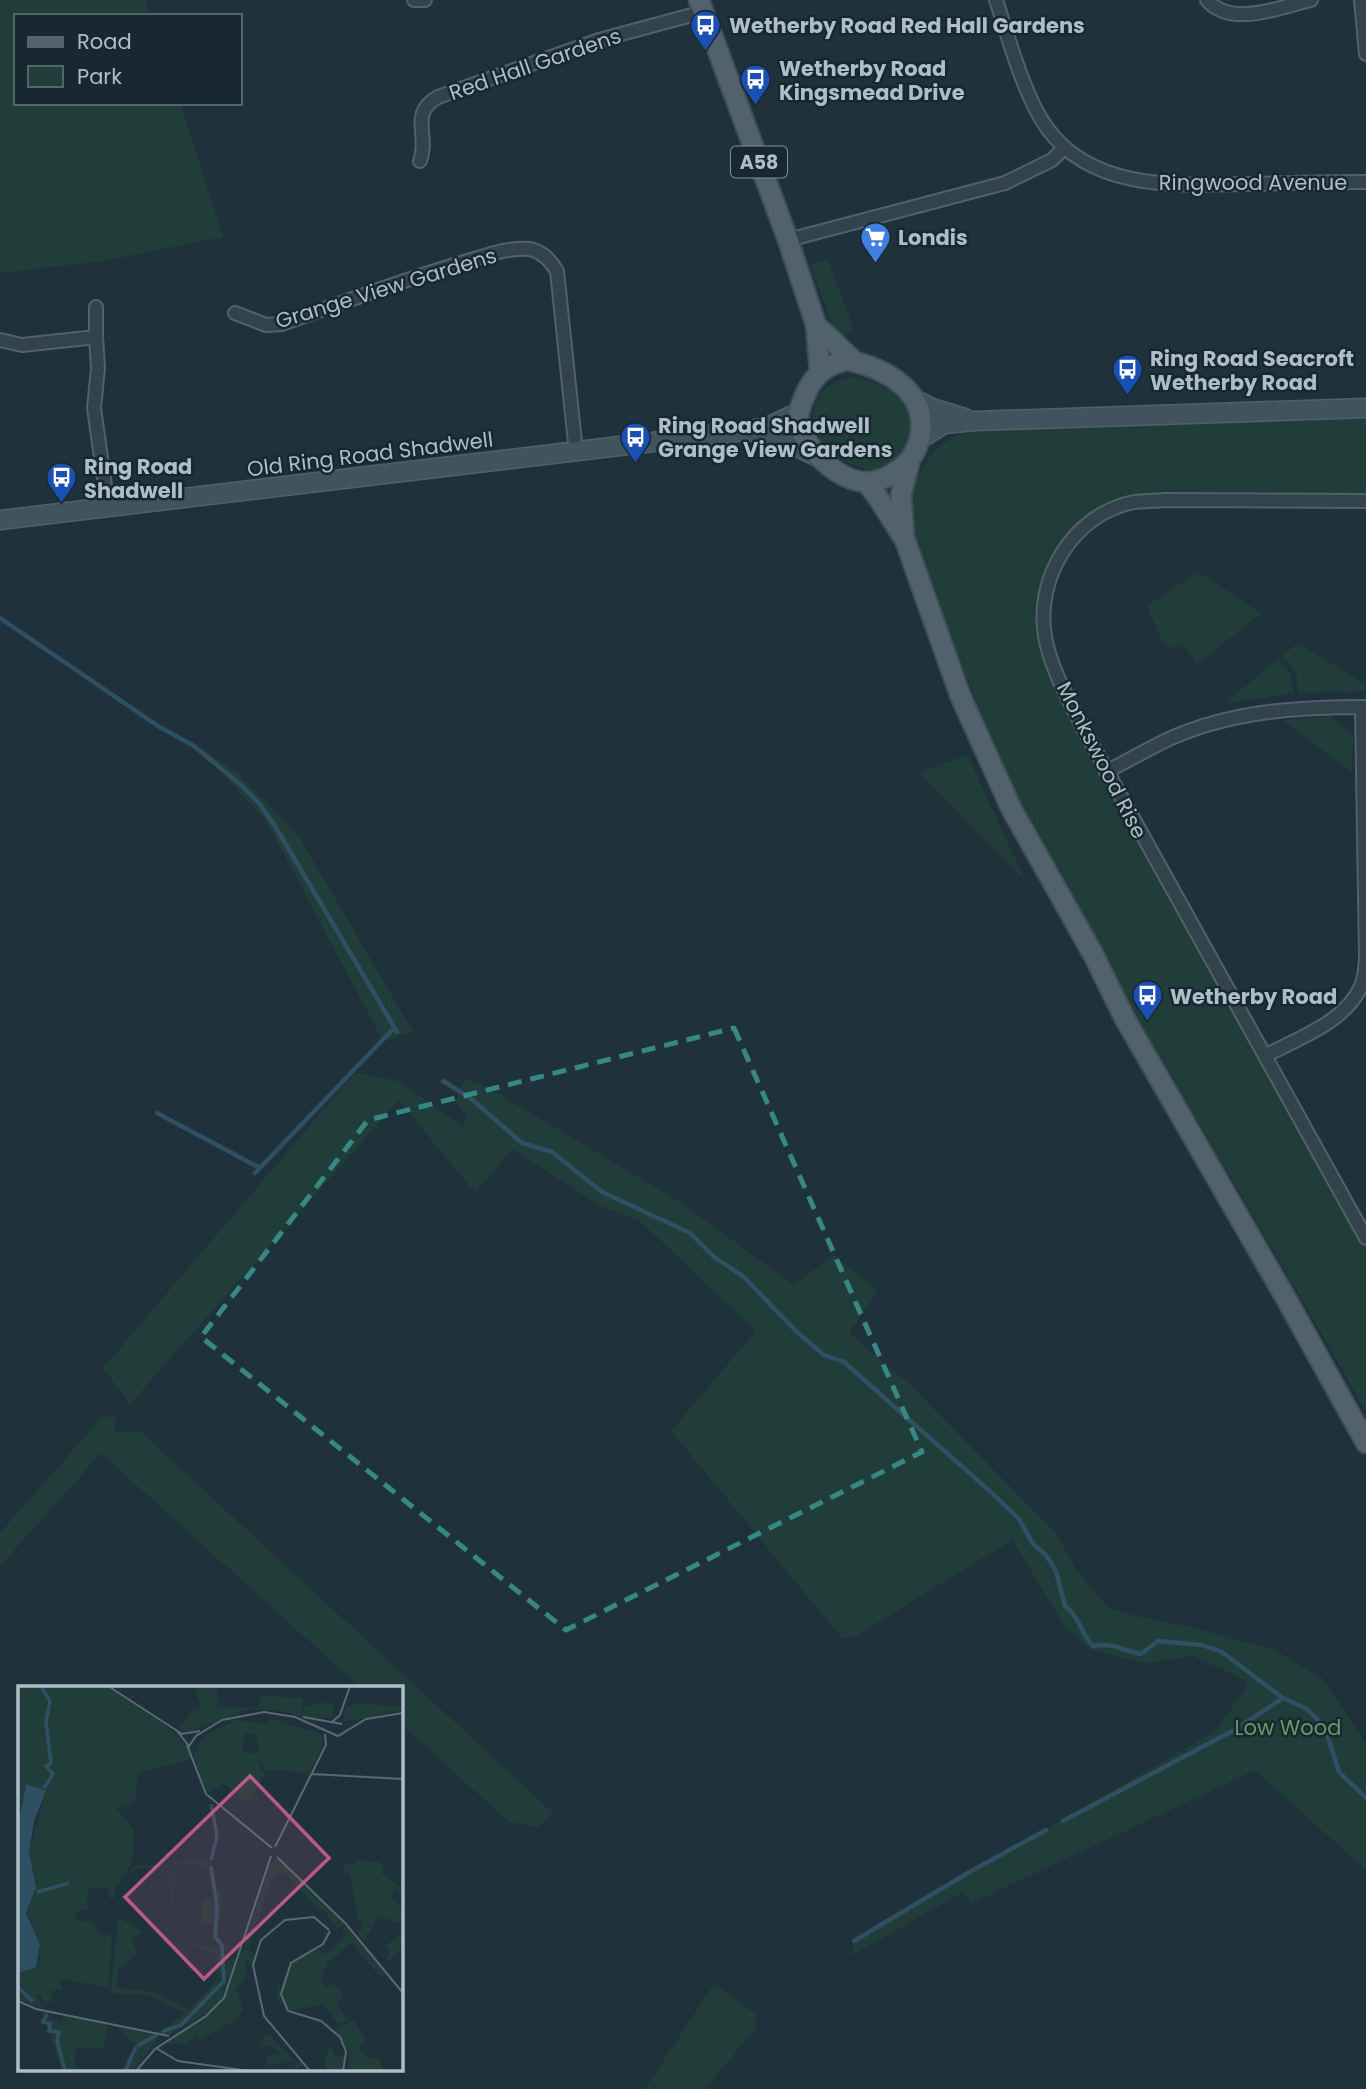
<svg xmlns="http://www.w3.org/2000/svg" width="1366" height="2089" viewBox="0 0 1366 2089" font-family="Poppins,sans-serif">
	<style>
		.green { fill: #213d3a }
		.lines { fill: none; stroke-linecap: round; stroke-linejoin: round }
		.stream { stroke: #2f5063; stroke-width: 4.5 }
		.minor-casing { stroke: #51616a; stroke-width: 16 }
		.secondary-casing { stroke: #51616a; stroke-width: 21 }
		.primary-casing { stroke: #3f4f58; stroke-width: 23 }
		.minor { stroke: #33434c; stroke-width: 12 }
		.secondary { stroke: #40535f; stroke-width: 18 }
		.primary { stroke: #51626c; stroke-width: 19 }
		.marked { fill: none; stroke: #378884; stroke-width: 5; stroke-dasharray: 14 9; stroke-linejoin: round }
		.labels { text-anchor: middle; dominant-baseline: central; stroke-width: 5; stroke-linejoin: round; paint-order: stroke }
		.shield { fill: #182830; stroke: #81919a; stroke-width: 2 }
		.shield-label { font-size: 19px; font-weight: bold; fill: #aebec8 }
		.poi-label { font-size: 21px; font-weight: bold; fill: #aebec8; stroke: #182830; text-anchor: start }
		.street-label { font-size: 21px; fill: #aebec8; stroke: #182830 }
		.park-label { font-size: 21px; fill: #629c63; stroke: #182830 }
		.inset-river { fill: none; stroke: #2f5063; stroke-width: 3.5 }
		.inset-road { fill: none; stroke: #586a74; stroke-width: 2 }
		.view { fill: #ba5a87; fill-opacity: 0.15; stroke: #ba5a87; stroke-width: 3.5 }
		.inset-edge { fill: none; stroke: #aebec8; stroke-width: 3.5 }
	</style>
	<rect width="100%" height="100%" fill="#1f323c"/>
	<path class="green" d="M0 0H146L151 16H16V103H180L223 237 103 261 0 273Z
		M827 259 854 328 843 338 832 324 810 265Z
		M851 377C880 380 915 399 911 432 911 436 911 444 909 448 906 453 898 458 894 463 869 486 800 447 815 404 821 387 835 381 851 377Z
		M1366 417V501L1133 502 1075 536 1047 585 1045 639 1106 772 1366 1238V1412C1254 1211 1130 1015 1024 811 999 762 981 711 960 661 942 617 912 565 910 518 908 481 932 441 968 431Z
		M1198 572 1261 613 1197 665 1184 644 1172 648 1164 645 1147 606Z
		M1298 643 1366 685V691L1298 693 1296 673 1282 656Z
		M1278 659 1290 674 1294 693 1226 703Z
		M1332 716 1353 736 1352 772 1283 720Z
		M199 747 238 773 298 835 413 1032 383 1041 268 824Z
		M967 755 1026 882 919 773Z
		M355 1073 398 1081 463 1127 467 1117 455 1102 465 1079 490 1089 680 1202 794 1285 834 1255 878 1291 849 1333 907 1382 1055 1532 1077 1571 1107 1607 1136 1616 1190 1627 1273 1649 1322 1678 1366 1743V1870L1255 1770 972 1903 963 1892 851 1956 856 1939 1216 1731 1247 1686 1245 1680 1193 1656 1144 1663 1091 1650 1065 1626 1012 1540 856 1636 842 1638 671 1431 756 1331 641 1222 599 1205 512 1149 475 1193 399 1100 130 1404 103 1368Z
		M103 1416 116 1418 115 1431 141 1432 553 1813 537 1827 509 1822 401 1724V1688H361L101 1453 0 1566V1533Z
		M714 1984 756 2014V2028L705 2089H645Z"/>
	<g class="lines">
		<path class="stream" d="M0 618 158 726 194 746 241 785 259 803 275 826 397 1032
			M443 1081 469 1097 522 1143 552 1152 602 1192 690 1233 714 1257 744 1277 797 1332 824 1355 844 1362 993 1494 1019 1519 1033 1544 1046 1555 1056 1571 1065 1606C1079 1616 1081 1634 1093 1646 1113 1642 1123 1651 1141 1654L1158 1641 1202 1645 1222 1652 1283 1698 1307 1709 1325 1727 1339 1772 1366 1798
			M157 1113 260 1168
			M255 1173 394 1028
			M1063 1821 1236 1729 1283 1698
			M854 1941 966 1874 1046 1830"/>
		<defs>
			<path id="minor" d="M414 0H425
				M996 0C1009 39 1024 96 1047 128 1093 192 1180 185 1249 184 1288 183 1327 182 1366 182
				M1207 0C1231 28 1280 7 1311 0
				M1361 0 1366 54
				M420 161C430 135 408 114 438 97L599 40 703 12
				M788 240 1005 183 1052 160 1064 148
				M96 307V337
				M235 313 266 325 282 324C345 302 407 278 471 260 488 255 510 247 529 249 542 251 550 260 557 271L576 452
				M0 340 22 345 96 337 98 368 94 408 108 507
				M1366 501 1166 500C1156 501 1145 501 1134 502 1073 514 1035 578 1045 636 1050 667 1068 698 1082 726L1366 1238
				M1106 772C1127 761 1148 749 1169 739 1231 711 1298 707 1366 707
				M1265 1056C1298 1038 1346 1022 1361 986 1365 978 1365 968 1366 959L1362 707"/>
			<path id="secondary" d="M916 400 932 408 965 418
				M753 432 777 437 818 457
				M919 440 944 424 975 421 1366 408
				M0 520 745 431 770 426 799 412"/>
			<path id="primary" d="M699 0 788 240 816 325 820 372
				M816 325 855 362
				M848 360C886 369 929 391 920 437 916 455 907 465 892 474 886 478 875 482 867 482 839 482 803 448 799 421 797 411 803 400 807 391 816 372 829 364 848 360Z
				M866 482 877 496 905 540 960 695 1012 810 1093 954 1125 1019 1288 1302 1366 1443
				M904 536 901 494 909 464"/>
		</defs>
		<use href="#minor" class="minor-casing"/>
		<use href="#secondary" class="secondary-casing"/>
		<use href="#primary" class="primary-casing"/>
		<use href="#minor" class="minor"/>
		<use href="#secondary" class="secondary"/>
		<use href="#primary" class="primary"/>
	</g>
	<path class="marked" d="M734 1028 922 1452 566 1630 201 1337 368 1120Z"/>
	<defs>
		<symbol id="bus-pin" viewBox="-11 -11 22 30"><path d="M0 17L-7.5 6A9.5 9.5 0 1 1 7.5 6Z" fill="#1a4fb4" stroke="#182830"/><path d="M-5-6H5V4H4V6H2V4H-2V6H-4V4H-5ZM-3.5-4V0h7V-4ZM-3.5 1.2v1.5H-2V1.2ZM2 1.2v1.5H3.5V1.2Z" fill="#fff"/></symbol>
		<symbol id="supermarket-pin" viewBox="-11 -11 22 30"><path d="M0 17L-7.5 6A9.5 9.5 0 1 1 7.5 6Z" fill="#3f7fe0" stroke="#182830"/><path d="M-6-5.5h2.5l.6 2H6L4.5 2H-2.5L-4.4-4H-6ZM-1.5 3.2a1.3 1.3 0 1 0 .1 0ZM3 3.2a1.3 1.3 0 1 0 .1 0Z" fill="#fff"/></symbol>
	</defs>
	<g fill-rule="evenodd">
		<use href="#bus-pin" x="688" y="8" width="35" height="47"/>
		<use href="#bus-pin" x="738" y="62" width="35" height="47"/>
		<use href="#supermarket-pin" x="858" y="220" width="35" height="47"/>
		<use href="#bus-pin" x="1110" y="352" width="35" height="47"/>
		<use href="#bus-pin" x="618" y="420" width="35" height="47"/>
		<use href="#bus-pin" x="44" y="460" width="35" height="47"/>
		<use href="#bus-pin" x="1130" y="978" width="35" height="47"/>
	</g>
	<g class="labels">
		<rect class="shield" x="731" y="146.5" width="56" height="31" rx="5"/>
		<g class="shield-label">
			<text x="759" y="162">A58</text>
		</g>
		<g class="poi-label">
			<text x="729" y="25">Wetherby Road Red Hall Gardens</text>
			<text x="779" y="68">Wetherby Road<tspan x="779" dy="24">Kingsmead Drive</tspan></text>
			<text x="898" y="237">Londis</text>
			<text x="1150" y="358">Ring Road Seacroft<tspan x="1150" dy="24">Wetherby Road</tspan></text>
			<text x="658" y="425">Ring Road Shadwell<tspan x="658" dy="24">Grange View Gardens</tspan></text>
			<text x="84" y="466">Ring Road<tspan x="84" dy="24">Shadwell</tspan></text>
			<text x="1170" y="996">Wetherby Road</text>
		</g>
		<g class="street-label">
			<text transform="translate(535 64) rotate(-19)">Red Hall Gardens</text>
			<text x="1253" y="182">Ringwood Avenue</text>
			<text transform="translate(386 288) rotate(-17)">Grange View Gardens</text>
			<text transform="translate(370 454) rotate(-7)">Old Ring Road Shadwell</text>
			<text transform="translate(1102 760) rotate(63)">Monkswood Rise</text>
		</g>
		<g class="park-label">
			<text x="1288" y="1727">Low Wood</text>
		</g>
	</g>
	<g transform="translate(18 1686)">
		<rect width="385" height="385" fill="#1f323c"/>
		<path d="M0 0H88L149 40 169 61 173 74 120 87 117 115 98 123 116 144 114 178 97 203V212H91L90 203 73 202 68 210 71 222 59 225 57 235H70L79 240V246L94 250 90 301 42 293 44 303 33 305 35 315 26 317 23 308 18 310 26 322 0 313V306L16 318 4 306 0 287 21 279 22 257 9 227 18 201 11 167 28 105 8 107 0 141ZM191 0 199 2 200 21 241 22 242 9 285 13 284 29 287 20 312 16 317 21 313 30 319 31 291 33 261 24 232 23 167 47 122 17 161 43 176 23 184 22 176 3ZM336 17 385 21V24L325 36 328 19 334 22ZM253 33 303 48 306 57 292 86 248 84 241 69 242 84 247 86 231 117 206 98 189 107 176 72 184 52 218 34 245 38ZM227 46 238 49 241 68 225 66ZM258 173 326 238 325 239 319 243 306 224H300L268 188 260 186 253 194 231 261 237 263 226 261 252 178ZM188 174 205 213 200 250 207 262 206 276 218 272 204 311 195 323 151 349 140 347 168 327 128 309 93 307 100 232 125 245 113 254 119 267 99 285V301L138 307 171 324 199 293V268L164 255 203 263 196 251 198 240 183 236 185 214 196 212 189 179H155L156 176ZM337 174 361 176 367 180 363 187 385 203V208L377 204 374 211 383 222 385 238 360 230 347 255 338 245 345 244 344 236H340L332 189 324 183 329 178 337 179ZM153 179 155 229 151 181 118 182 105 195 116 180ZM327 240 379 302 366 289 362 291 333 256 309 278 303 296 309 302 315 297 326 310 318 316 328 332 333 333 320 338 306 318 270 325 264 316 265 322 259 309 260 290 263 313 266 291 277 274 297 261 307 269 328 249 323 243ZM384 247 382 265 372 274H367L372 265 366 261ZM226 262 237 268 235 276 228 274 227 293 218 303 225 323 219 333 180 355 181 350 177 349 170 357 148 358 143 364 142 362 203 317ZM24 326H32L30 333 44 335 46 328 89 338 86 363 59 361 56 376 61 385H44ZM335 334 348 355 341 361 349 372H361L366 385H330L332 369 317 343ZM101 341 142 350 114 385H104L117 359ZM246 350 254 351 275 374 280 376 282 370 286 379 278 383 276 376 249 379V371L260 368 261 373 262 368 252 359 241 360ZM312 360 318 372 327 369 324 385H309L306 376Z" fill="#213d3a" fill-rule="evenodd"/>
		<path d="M8 98 28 105 16 135 11 167 18 201 8 227 22 258 18 281 0 287V141Z" fill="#2f5063"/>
		<path class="inset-river" d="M23 0 32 15 28 36 33 77 28 80 35 88 26 102M193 174 199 150 193 118M19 206 51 197M0 301 15 316M29 328 25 336 32 338 31 345 41 346 39 354 47 385M144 346 163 339 206 295 204 259 197 251 199 220 193 180M119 360 139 349M107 385 118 361"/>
		<path class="inset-road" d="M90 0 164 48 182 45M285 31 324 38M314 36 322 29 332 0M159 45 171 60 178 50 204 34 246 26 277 31 320 50 348 33 385 27M169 59 188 108 254 162M294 88 385 93M257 161 308 59 307 48M259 171 328 238 385 307M310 249 312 245 305 258 273 277 263 308 270 325 303 335 322 351 328 366 325 385M0 315 18 323 151 350M138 362 160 375 231 385M118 385 137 363 188 330 206 312 253 170M292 385 246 330 235 279 243 254 267 234 296 231 311 244"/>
		<path class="view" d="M232 90 311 172 186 293 107 211Z"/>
		<rect width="385" height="385" class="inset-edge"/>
	</g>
	<rect x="14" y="14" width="228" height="91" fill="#182830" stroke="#54646d" stroke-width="2"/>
	<rect x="28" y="37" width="35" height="10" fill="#51626c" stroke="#54646d" stroke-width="2"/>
	<text x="77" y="49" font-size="21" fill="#aebec8">Road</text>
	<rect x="28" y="66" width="35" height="21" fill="#213d3a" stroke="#54646d" stroke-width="2"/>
	<text x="77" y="84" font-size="21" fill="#aebec8">Park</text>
</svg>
